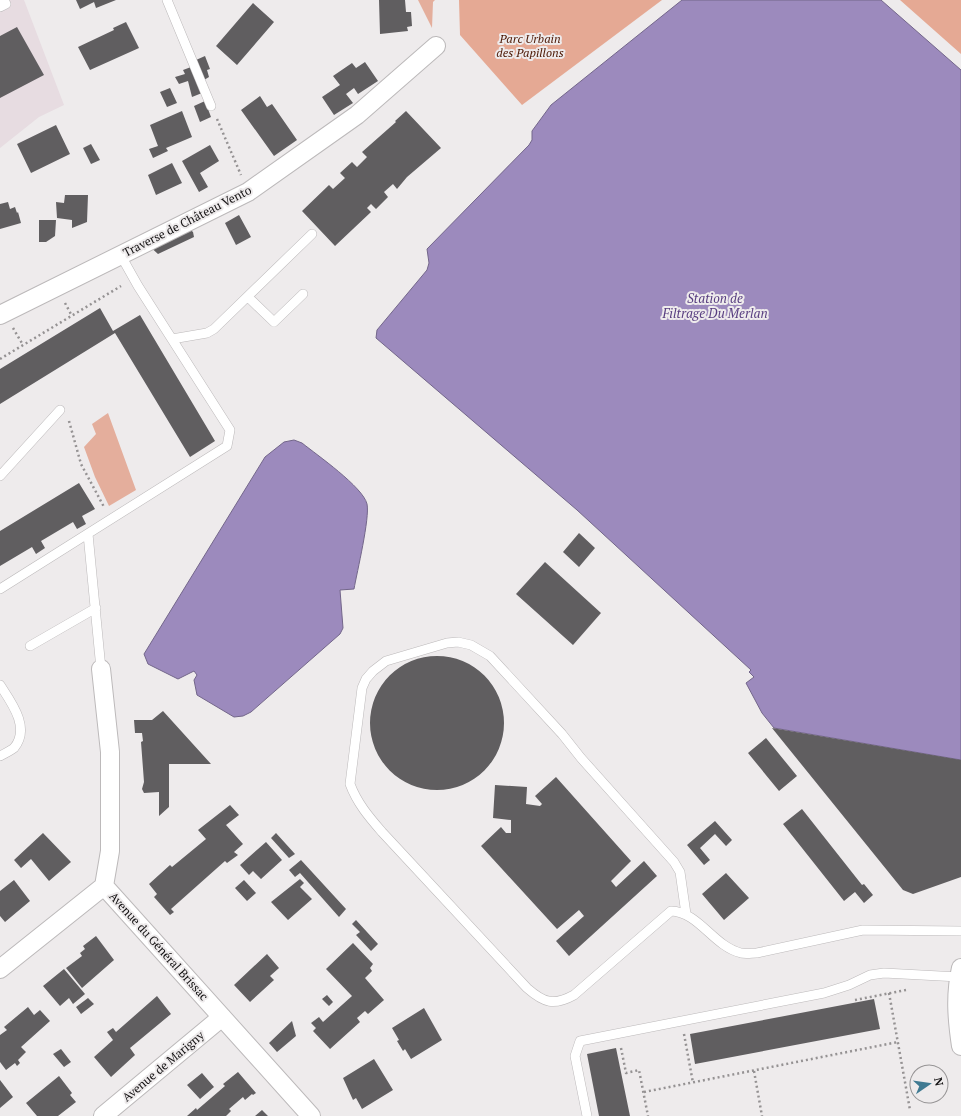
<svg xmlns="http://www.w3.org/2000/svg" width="961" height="1116" viewBox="0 0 961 1116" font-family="'PT Serif',serif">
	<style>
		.built { fill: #e7dce1 }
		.green { fill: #e4ae9c }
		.forest { fill: #e5a994 }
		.water { fill: #9c8abd; stroke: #73668a }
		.building { fill: #605e60 }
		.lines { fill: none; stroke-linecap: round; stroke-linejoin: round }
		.lane-casing { stroke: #bcb9ba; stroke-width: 10 }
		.street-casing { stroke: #bcb9ba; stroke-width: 20 }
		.path { stroke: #959293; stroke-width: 2.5; stroke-dasharray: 2 3; stroke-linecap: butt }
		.lane { stroke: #fff; stroke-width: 9 }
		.street { stroke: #fff; stroke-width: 18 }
		.labels { text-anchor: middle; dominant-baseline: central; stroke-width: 4; stroke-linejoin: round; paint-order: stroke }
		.park-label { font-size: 12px; font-style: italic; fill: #4c1703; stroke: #eeebec }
		.street-label { font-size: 12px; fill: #131112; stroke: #eeebec }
		.water-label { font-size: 13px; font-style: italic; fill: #583e80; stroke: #eeebec }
	</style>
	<rect width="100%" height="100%" fill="#eeebec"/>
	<path class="built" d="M0 0H24L64 105 39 117 0 148Z"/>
	<path class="green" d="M418 0H435L433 2 432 28Z
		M108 413 136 490 109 506 95 477 84 447 96 434 92 424Z"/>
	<path class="forest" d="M459 0H662L522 105 460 35Z
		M900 0H961V54Z"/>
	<path class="water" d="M682 0H881L961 70V760L774 728 762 713 746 683 754 677 749 672 751 670 577 510 376 338 377 330 427 270 429 263 427 249 529 145 532 140V131L551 105Z
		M294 440 302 443C317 455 363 487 367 504 370 518 357 572 354 589L340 590 343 628 340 634 251 712 243 716 234 717 197 695 194 680 197 675 194 671 178 679 148 664 144 654 265 457 284 442Z"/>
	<path class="building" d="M76 0H116L96 8 94 2 80 9Z
		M379 0H405L406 12H411L412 26 407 27 408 31 380 34Z
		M253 3 274 22 237 65 216 46Z
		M126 22 139 48 90 70 78 47 114 30 113 28Z
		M17 27 44 75 0 98V36Z
		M205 56 210 69 207 70 209 77 204 80 196 60Z
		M365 62 378 81 358 94 354 88 346 94 353 103 334 115 322 97 340 85 333 76 352 63 356 68Z
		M191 67 202 93 192 97 188 81 179 84 175 77 185 74 183 70Z
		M170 88 177 103 167 107 160 92Z
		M260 96 267 107 272 104 297 140 274 156 241 110Z
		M205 101 211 117 200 122 194 106Z
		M182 111 192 137 166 148 168 151 153 158 149 149 158 146 150 125Z
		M406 111 441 148 407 177 397 189 393 184 384 192 388 197 376 209 371 204 367 208 371 212 335 246 302 211 329 185 333 189 345 178 340 173 352 162 357 167 367 157 362 152 396 122 395 121Z
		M56 125 70 154 31 173 17 144Z
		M91 144 100 160 91 164 83 148Z
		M210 145 219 161 200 173 208 187 199 192 182 161Z
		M172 163 182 183 156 195 148 175Z
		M65 195H88L87 222 72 228V220L57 218 56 202 64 203Z
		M8 202 10 209 15 207 17 213 18 212 21 223 0 229V204Z
		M239 215 251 237 236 245 225 223Z
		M39 220H56L55 236 46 242H39Z
		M186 226 193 232 194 237 158 254 147 244Z
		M100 308 113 331 140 315 215 441 190 457 115 333 0 404V369Z
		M79 483 95 509 82 516 86 524 77 529 73 522 41 541 45 548 36 554 32 547 0 566V531Z
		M579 533 595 548 579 567 563 552Z
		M545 562 601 613 573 645 516 594Z
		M370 723a67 67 0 1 1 134 0a67 67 0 1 1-134 0Z
		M163 711 211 764H169V807L159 816V792L144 793 142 789 144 782 141 742 143 741 142 733H135L134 720H152Z
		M772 728 961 760V877L913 894 903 890Z
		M766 738 797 776 779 791 748 753Z
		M556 777 631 861 611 881 616 887 644 861 657 876 569 956 556 941 584 916 579 910 557 929 481 846 501 827 506 833H511V820L493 818 495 785 527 787 526 804 540 806 542 804 535 796Z
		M230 805 239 815 226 825 243 844 234 852 238 855 227 863 225 861 171 909 174 912 170 915 154 897 157 894 149 884 170 865 172 867 206 839 198 830Z
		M802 809 862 885 864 884 873 895 864 903 855 892 844 901 783 824Z
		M715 821 732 840 726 846 715 834 700 848 710 860 704 865 687 845Z
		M43 833 71 862 49 881 31 859 21 868 14 860Z
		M276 833 295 854 289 858 271 838Z
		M266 842 282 860 261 879 253 871 249 875 240 865Z
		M301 860 346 909 339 917 300 873 295 877 289 870Z
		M726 873 749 898 724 920 702 894Z
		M300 879 304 883 300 887 312 899 288 920 271 902Z
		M14 880 30 901 5 922 0 916V891Z
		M244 880 256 893 247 901 235 888Z
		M356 920 378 944 371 951 356 935 360 932 352 924Z
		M96 936 114 960 82 988 66 968 82 956 80 953 85 949 83 946Z
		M353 943 373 964 370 968 372 971 365 978 384 1000 368 1014 365 1011 357 1018 360 1022 330 1049 313 1031 316 1028 311 1023 319 1017 323 1022 352 996 326 969Z
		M267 954 279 968 270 976 274 980 250 1002 234 985Z
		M64 969 85 994 73 1004 69 998 60 1006 43 986Z
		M327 995 333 1002 329 1006 322 999Z
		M157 996 171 1014 130 1048 135 1055 111 1077 94 1057 113 1040 107 1032 113 1028 116 1032Z
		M88 998 94 1004 81 1014 76 1007Z
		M874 999 880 1029 695 1064 690 1034Z
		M28 1007 34 1015 40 1010 50 1021 21 1047 26 1052 18 1060 20 1063 17 1066 15 1063 6 1070 0 1062V1035L7 1030 4 1027Z
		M424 1008 442 1040 411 1059 405 1049 403 1051 397 1041 399 1040 392 1028Z
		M292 1021 296 1036 277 1052 269 1043Z
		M616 1048 630 1116H599L587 1054Z
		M61 1049 71 1062 64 1067 53 1054Z
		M374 1059 393 1090 362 1109 356 1098 353 1100 343 1078Z
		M238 1072 256 1093 253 1095 252 1094 245 1100 243 1097 229 1109 231 1111 226 1116H187L196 1108 197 1110 225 1086 223 1084Z
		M202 1073 214 1087 200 1099 187 1085Z
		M59 1076 72 1093 70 1095 76 1102 58 1116H37L26 1103Z
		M0 1080 13 1097 0 1108Z
		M262 1110 268 1116H255Z"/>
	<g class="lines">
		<defs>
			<path id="lane" d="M167 0 211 106
				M0 7 6 4 4 0
				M248 297 274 322 303 294
				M172 339 207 333 214 329 312 234
				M0 476 60 410
				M88 534 101 669
				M0 589 227 446 230 430 138 286 120 254
				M30 646 96 608
				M0 685C11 702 31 728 14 748 10 751 4 754 0 756
				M686 914 680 872 674 862 581 758 562 734 490 656 471 645 458 642 447 643 386 661 373 671 366 679 362 688 350 784C357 803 369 817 382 832L527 988C544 1003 554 1006 574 995L671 911C699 912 713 946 741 953 746 954 752 953 757 953L863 930 961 931
				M587 1116 575 1056 580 1041 824 993 849 985 870 975 884 973 959 977"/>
			<path id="street" d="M0 315 248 192 357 115 436 46
				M101 669 110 752V851L104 886 311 1116
				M961 968C955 995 957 1019 961 1046
				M0 969 104 886
				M103 1116 222 1017"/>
		</defs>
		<use href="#lane" class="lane-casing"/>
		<use href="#street" class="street-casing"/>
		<path class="path" d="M217 119 241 175
			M65 303 72 316
			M13 328 23 345
			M0 359 121 286
			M69 421 81 464 104 507
			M889 993 910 1110
			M855 1000 906 990
			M684 1034 693 1083
			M621 1048 626 1073 639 1070 648 1116
			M754 1071 762 1116
			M644 1092 898 1042"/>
		<use href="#lane" class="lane"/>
		<use href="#street" class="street"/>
	</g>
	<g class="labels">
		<g class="park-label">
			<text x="530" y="38">Parc Urbain<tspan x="530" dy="14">des Papillons</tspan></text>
		</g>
		<g class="street-label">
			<text transform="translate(187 221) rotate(-27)">Traverse de Château Vento</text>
			<text transform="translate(159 946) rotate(48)">Avenue du Général Brissac</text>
			<text transform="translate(163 1066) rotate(-40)">Avenue de Marigny</text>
		</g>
		<g class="water-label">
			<text x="715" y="298">Station de<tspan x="715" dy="15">Filtrage Du Merlan</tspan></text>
		</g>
	</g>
	<g transform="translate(929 1084) rotate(77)"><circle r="19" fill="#eeebec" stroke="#969495"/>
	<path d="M0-3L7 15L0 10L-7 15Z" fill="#3f7a92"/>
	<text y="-6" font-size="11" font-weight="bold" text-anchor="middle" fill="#131112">N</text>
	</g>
</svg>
